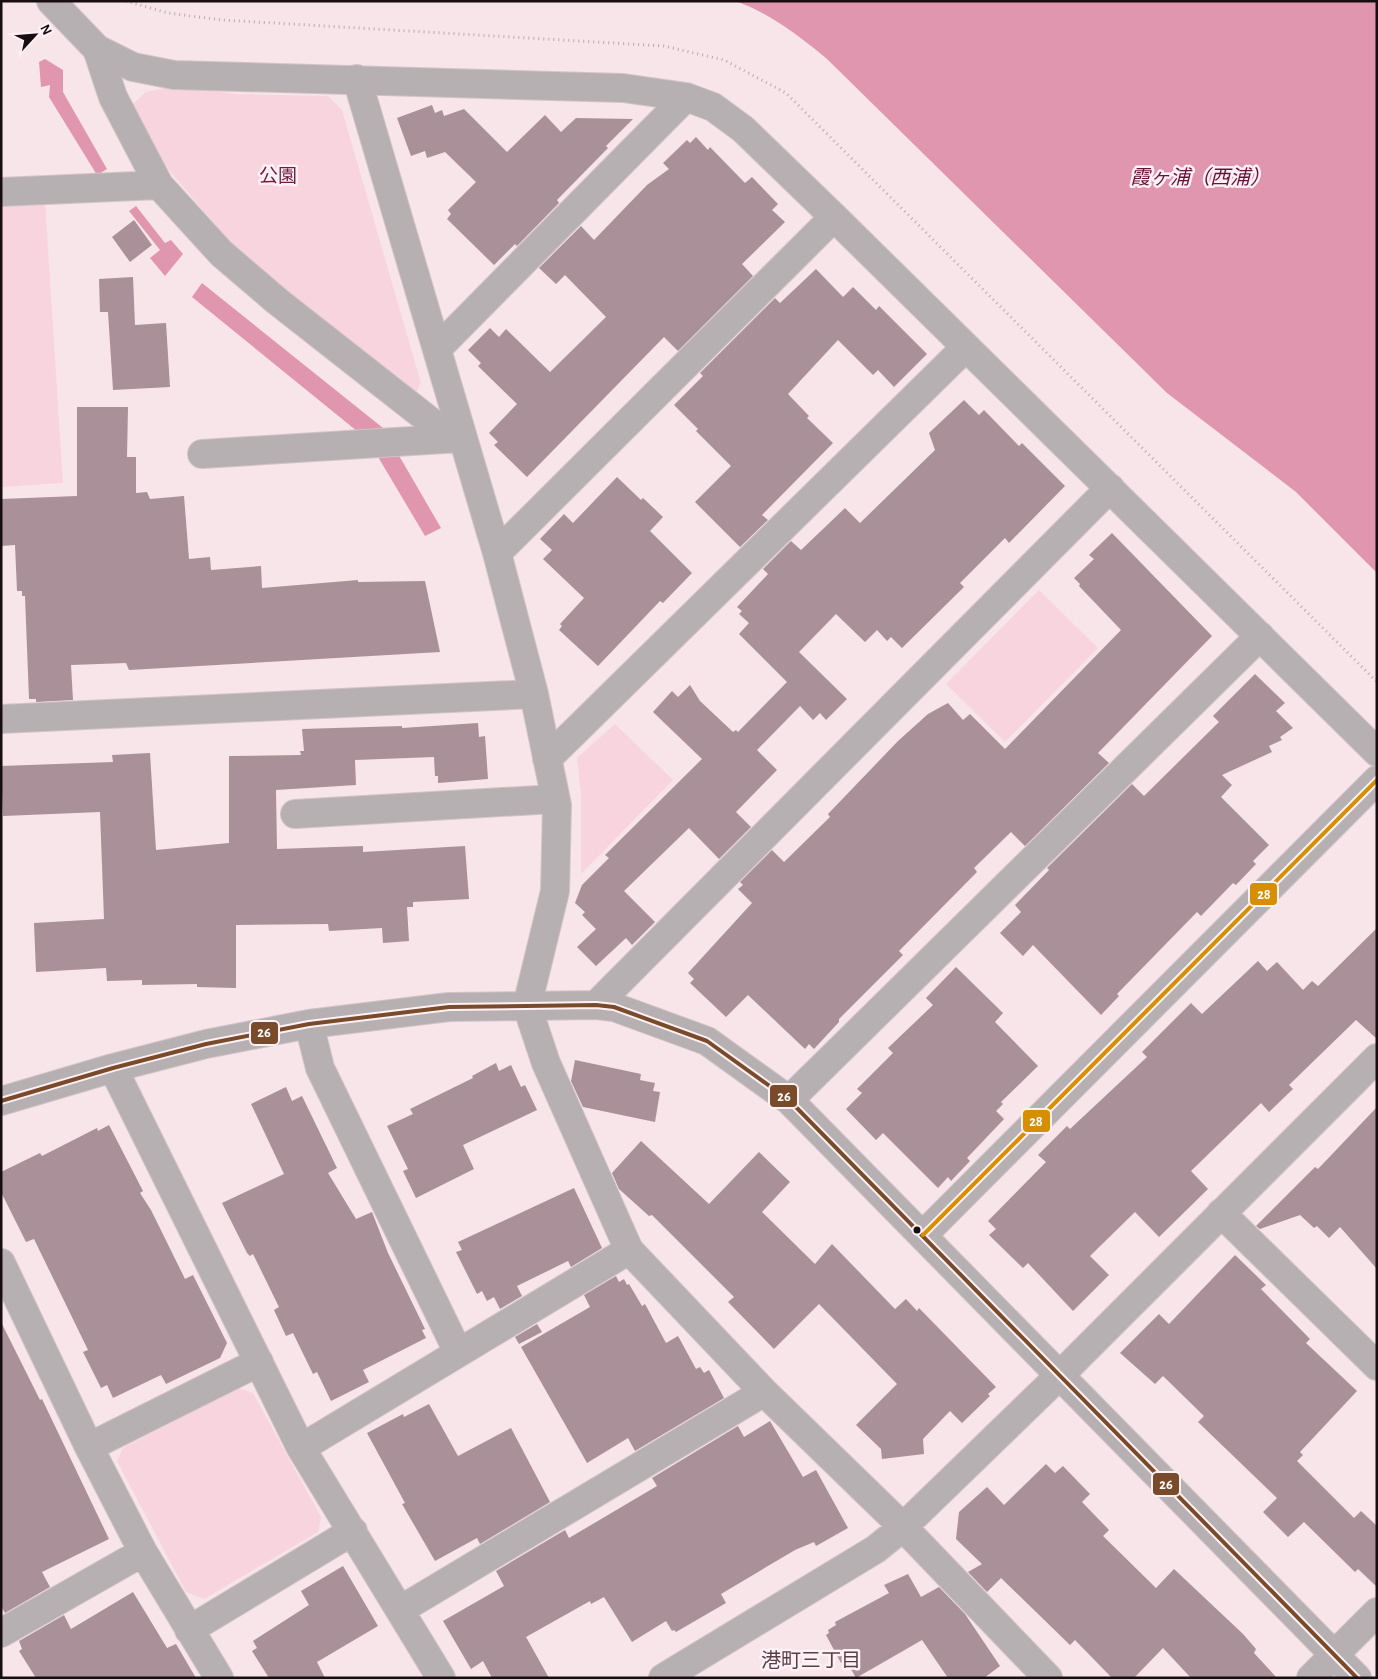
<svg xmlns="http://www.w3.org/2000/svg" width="1378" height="1679" viewBox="0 0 1378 1679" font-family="'Alegreya Sans','Noto Sans JP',sans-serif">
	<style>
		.green { fill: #f8d4de }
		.water { fill: #e096ae }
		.building { fill: #a99099 }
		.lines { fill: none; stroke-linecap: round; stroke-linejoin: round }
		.minor-casing { stroke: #d2c4c8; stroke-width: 30 }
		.path { stroke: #b4acae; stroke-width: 3; stroke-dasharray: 1 4; stroke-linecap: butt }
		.minor { stroke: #b6b0b2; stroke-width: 28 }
		.bus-1-casing { stroke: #fef1f5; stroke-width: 8 }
		.bus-2-casing { stroke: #fef1f5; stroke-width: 8 }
		.bus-1 { stroke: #7a4b2a; stroke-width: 4 }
		.bus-2 { stroke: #d68f03; stroke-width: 4 }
		.bus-dot { fill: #180d11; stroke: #fef1f5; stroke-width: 2 }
		.labels { text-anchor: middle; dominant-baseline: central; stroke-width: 5; stroke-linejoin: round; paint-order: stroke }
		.park-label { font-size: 19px; fill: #731b40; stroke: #fef1f5 }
		.water-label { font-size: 20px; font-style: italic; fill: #6a1139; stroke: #fef1f5 }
		.neighbourhood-label { font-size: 20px; fill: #583f46; stroke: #fef1f5 }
		.line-badge { stroke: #fef1f5; stroke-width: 2 }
		.badge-label { font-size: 14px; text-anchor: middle; font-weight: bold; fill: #fff }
	</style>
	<rect width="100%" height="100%" fill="#f7e5ea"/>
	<path class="green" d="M173 86 236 94 328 96 342 110 421 383 415 394 235 248 168 169 133 104 146 92Z
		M45 202 63 483 1 487V204Z
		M1039 590 1098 648 1005 742 946 684Z
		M615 724 673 780 581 874V794L577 758Z
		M238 1388 253 1393 321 1517 318 1532 204 1599 186 1592 117 1461 123 1448Z"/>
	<path class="water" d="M735 1H1377V573L1296 492 1167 393 827 59C799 36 770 13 735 1Z
		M45 59 63 70V92L107 169 97 175 49 97 50 85 41 87 39 62Z
		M136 206 165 243 171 240 183 254 165 276 150 258 160 250 129 211Z
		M202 283 383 428 441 528 425 536 368 440 192 297Z"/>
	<path class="building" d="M432 105 435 113 442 110 444 116 464 109 507 152 545 115 561 132 576 118 633 119 606 146 608 148 557 200 559 203 517 246 515 244 494 265 447 219 451 214 448 210 476 182 445 152 427 158 425 151 411 156 397 118Z
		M696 137 708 150 710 147 745 183 752 177 778 204 772 210 785 222 742 264 753 276 678 351 664 337 527 477 494 445 498 442 489 433 517 404 478 366 481 363 468 350 490 328 499 337 506 329 550 372 606 317 565 275 556 284 539 268 581 226 594 240 647 185 669 169 663 163 687 140 690 143Z
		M134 220 152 245 130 262 112 237Z
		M816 269 843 297 853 287 876 310 879 306 927 354 894 387 878 370 873 375 838 340 788 394 809 416 807 418 833 443 762 515 768 520 740 547 695 502 731 466 696 431 698 429 674 405 703 376 700 373 775 298 780 303Z
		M133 277 135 325 166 323 170 387 113 390 108 312H100L99 279Z
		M964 400 979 415 984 410 1019 446 1022 443 1065 486 1009 543 1005 538 960 583 964 587 902 648 891 637 887 641 877 630 865 642 836 614 799 652 847 699 826 720 820 713 813 720 800 706 757 750 777 770 736 812 751 827 719 859 689 828 624 891 655 922 632 945 626 938 596 966 577 947 596 929 582 915 585 912 575 903 582 885 609 858 605 855 702 759 653 712 672 691 678 697 690 685 700 701 733 732 736 730 738 732 787 682 739 634 749 623 739 614 742 611 737 607 768 574 763 569 791 541 801 550 845 508 860 523 935 450 929 433Z
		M77 407H128L127 457H136V493L147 492 150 499 184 496 189 559 210 557 211 570 261 566 262 588 358 580V582L425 581 440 652 129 670 126 663 71 665 73 700 36 702V699H29L25 596H22V591H17L15 545 1 546V499L77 496Z
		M617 477 641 500 643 498 663 517 650 531 692 573 663 603 660 601 598 666 559 630 562 626 560 624 584 598 543 559 552 550 540 539 564 514 573 523Z
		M1112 533 1212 636 1098 753 1109 763 1025 846 1011 832 974 868 977 872 899 951 903 955 839 1019V1022L814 1049 809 1044 805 1049 748 995 726 1017 690 983 694 979 688 973 752 903 738 889 743 885 740 882 772 850 784 862 830 817 828 814 898 741 928 714 948 703 963 720 970 714 1005 749 1121 630 1079 586 1080 584 1074 578 1094 559 1089 555Z
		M1255 674 1285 703 1276 711 1293 728 1280 737 1282 740 1269 746 1272 752 1222 775 1232 785 1221 797 1269 845 1253 861 1256 864 1236 885 1233 883 1201 916 1197 912 1117 994 1119 996 1101 1015 1033 945 1023 956 1000 933 1021 912 1015 905 1049 870 1047 868 1132 784 1144 796 1219 722 1213 716Z
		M478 723 479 737 485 736 488 779 438 783V776H435L434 757 355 760 356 785 276 790 277 849 363 846V852L465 846 469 899 413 902V907H407L409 941 383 943 382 928 329 931 328 924 236 925V988L197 987V984L142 985V980L107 981 106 968 36 972 34 923 104 919 100 812 3 816 1 766 113 762 112 755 150 753 156 850 229 843V756L301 755 300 751H304L302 729 402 726V728Z
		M1377 928V1039L1356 1020 1289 1085 1293 1089 1269 1112 1261 1103 1191 1171 1208 1189 1159 1237 1135 1212 1090 1256 1109 1275 1073 1311 1028 1263 1023 1268 989 1235 996 1229 988 1221 1046 1162 1038 1155 1067 1126 1070 1129 1147 1057 1142 1052 1191 1003 1202 1014 1258 961 1267 971 1277 962 1303 990 1312 981 1318 986Z
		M956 967 1003 1013 995 1022 1038 1066 1001 1102 1003 1104 996 1111 1004 1119 967 1158 970 1161 951 1181 948 1177 938 1188 883 1133 876 1140 846 1109 862 1093 857 1089 893 1053 888 1048 933 1005 926 998Z
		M575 1060 641 1074 640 1080 655 1083 653 1091 660 1092 655 1122 583 1107 571 1081Z
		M496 1063 499 1071 511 1065 521 1087 525 1085 537 1110 463 1145 474 1169 416 1198 403 1171 408 1169 387 1126 413 1114 410 1109 473 1078 472 1076Z
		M286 1087 292 1101 302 1096 337 1168 328 1173 356 1219 372 1212 388 1253 425 1329 422 1330 426 1338 363 1370 369 1382 331 1401 317 1372 313 1374 293 1333 286 1336 274 1310 279 1307 253 1254 250 1256 247 1253 222 1203 284 1174 251 1104Z
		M1377 1107V1269L1340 1227 1329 1238 1317 1226 1314 1228 1300 1215 1260 1229 1256 1226 1315 1167 1318 1169Z
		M109 1125 143 1191 140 1193 151 1210 185 1279 193 1275 227 1343 220 1358 166 1384 161 1375 113 1398 107 1385 101 1388 83 1352 88 1350 34 1239 26 1242 1 1192V1172L40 1153 42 1156 97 1128 98 1131Z
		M641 1141 709 1204 759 1152 790 1182 762 1212 815 1264 832 1244 895 1309 906 1299 917 1311 919 1308 996 1387 988 1394 990 1396 962 1423 950 1411 923 1439 924 1454 882 1459 881 1449 856 1425 897 1384 819 1304 774 1349 728 1302 734 1297 652 1215 649 1216 619 1189 612 1173Z
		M574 1188 602 1248 571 1267 568 1261 517 1286 522 1296 500 1309 494 1297 487 1301 482 1291 477 1294 456 1252 462 1250 458 1242Z
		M1235 1255 1266 1285 1261 1289 1310 1339 1306 1343 1357 1391 1300 1452 1303 1455 1297 1461 1354 1518 1361 1511 1377 1526V1587L1358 1569 1355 1572 1304 1522 1288 1537 1263 1512 1277 1498 1198 1422 1204 1416 1163 1376 1155 1384 1120 1353 1159 1314 1169 1324Z
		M616 1276 619 1282 624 1279 627 1285 629 1284 642 1306 645 1304 666 1343 678 1336 696 1369 700 1367 704 1373 709 1370 724 1398 635 1451 628 1438 587 1463 521 1347 590 1307 584 1295Z
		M1 1322 40 1400 42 1399 109 1539 42 1572 50 1587 5 1613 1 1606Z
		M537 1324 542 1332 519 1344 515 1337Z
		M429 1404 458 1456 511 1428 550 1502 480 1544 477 1538 435 1561 402 1504 405 1503 367 1433 403 1414 404 1417Z
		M770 1421 803 1477 816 1470 848 1528 816 1546 814 1542 795 1550 721 1594 726 1603 676 1632 674 1630 672 1631 666 1621 632 1642 604 1597 591 1604 590 1601 526 1637 549 1678H492L483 1661 471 1669 443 1621 504 1586 496 1571 565 1530 569 1538 657 1486 652 1478 738 1426 744 1437Z
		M1046 1464 1055 1473 1063 1466 1090 1494 1082 1502 1109 1530 1103 1536 1156 1588 1174 1569 1243 1634 1256 1649 1254 1653 1277 1678H1191L1163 1648 1134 1678H1112L1075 1640 1070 1645 1001 1578 987 1592 968 1572 982 1564 956 1539 959 1512 987 1487 1004 1505Z
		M343 1566 378 1626 317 1662 325 1678H269L252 1651 257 1648 253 1641 309 1605 301 1591Z
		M908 1574 921 1597 939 1587 965 1614 1000 1666 984 1678H948L922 1640 856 1678 846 1660 841 1663 826 1635 829 1633 828 1630 836 1625 835 1622 889 1593 884 1585Z
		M133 1592 167 1648 176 1644 196 1678H36L19 1651 22 1649 19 1641 64 1615 71 1629Z"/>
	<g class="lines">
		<defs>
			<path id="minor" d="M51 1 97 49 133 67 174 75 623 88 686 97 713 107 743 129 834 217 1377 752
				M97 49 113 97 159 185 221 253 277 301 435 425 462 438
				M357 79 497 553 534 694 557 805 555 891 527 1006 546 1063 629 1250 764 1392 903 1527 1048 1678
				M1 192 159 185
				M438 348 686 97
				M202 454 460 438
				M497 553 834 217
				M1 719 534 694
				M547 759 966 347
				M295 814 555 799
				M596 1005 1110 488
				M309 1024 320 1068 458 1352
				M113 1068 301 1448 441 1678
				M789 1100 1260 636
				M1 1101 113 1068 206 1044 309 1024 449 1007 596 1005 614 1007 707 1041 789 1100 1357 1678
				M1221 1213 1377 1366
				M923 1235 1377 780
				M1 1263 89 1447 143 1552 219 1678
				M89 1447 259 1362
				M301 1448 629 1250
				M400 1610 764 1392
				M189 1630 353 1531
				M1 1633 143 1552
				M663 1678 876 1549 903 1527 1061 1374 1377 1058
				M1311 1678 1377 1612"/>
		</defs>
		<use href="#minor" class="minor-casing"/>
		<path class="path" d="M126 1 168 13 222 20 664 46 724 60 786 93 1377 682"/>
		<use href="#minor" class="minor"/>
		<defs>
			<path id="bus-1" d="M1 1101 113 1068 206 1044 309 1024 449 1007 596 1005 614 1007 707 1041 789 1100 1357 1678"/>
			<path id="bus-2" d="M923 1235 1377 780"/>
		</defs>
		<use href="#bus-1" class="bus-1-casing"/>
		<use href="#bus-2" class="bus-2-casing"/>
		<use href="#bus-1" class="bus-1"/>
		<use href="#bus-2" class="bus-2"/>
	</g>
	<circle class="bus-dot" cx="917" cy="1230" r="4.5"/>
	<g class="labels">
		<g class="park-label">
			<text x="278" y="176">公園</text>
		</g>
		<g class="water-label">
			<text x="1200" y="178">霞ヶ浦（西浦）</text>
		</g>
		<g class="neighbourhood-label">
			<text x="811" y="1661">港町三丁目</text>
		</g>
	</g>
	<g class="line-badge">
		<rect x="1249" y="882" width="29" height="24" rx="5" fill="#d68f03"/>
		<rect x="250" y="1021" width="29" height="24" rx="5" fill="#7a4b2a"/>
		<rect x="769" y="1084" width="29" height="24" rx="5" fill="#7a4b2a"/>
		<rect x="1022" y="1109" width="29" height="24" rx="5" fill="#d68f03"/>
		<rect x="1152" y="1472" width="28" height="24" rx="5" fill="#7a4b2a"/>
	</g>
	<g class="badge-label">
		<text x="1264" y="899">28</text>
		<text x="264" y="1037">26</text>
		<text x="784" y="1101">26</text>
		<text x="1036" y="1126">28</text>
		<text x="1166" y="1489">26</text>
	</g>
	<rect width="1378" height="1679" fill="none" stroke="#180d11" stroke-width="5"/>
	<g transform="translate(35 35) rotate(64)" stroke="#fef1f5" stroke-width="4" paint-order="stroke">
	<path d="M0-4L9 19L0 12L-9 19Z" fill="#180d11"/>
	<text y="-8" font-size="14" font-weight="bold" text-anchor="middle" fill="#180d11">N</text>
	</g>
</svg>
